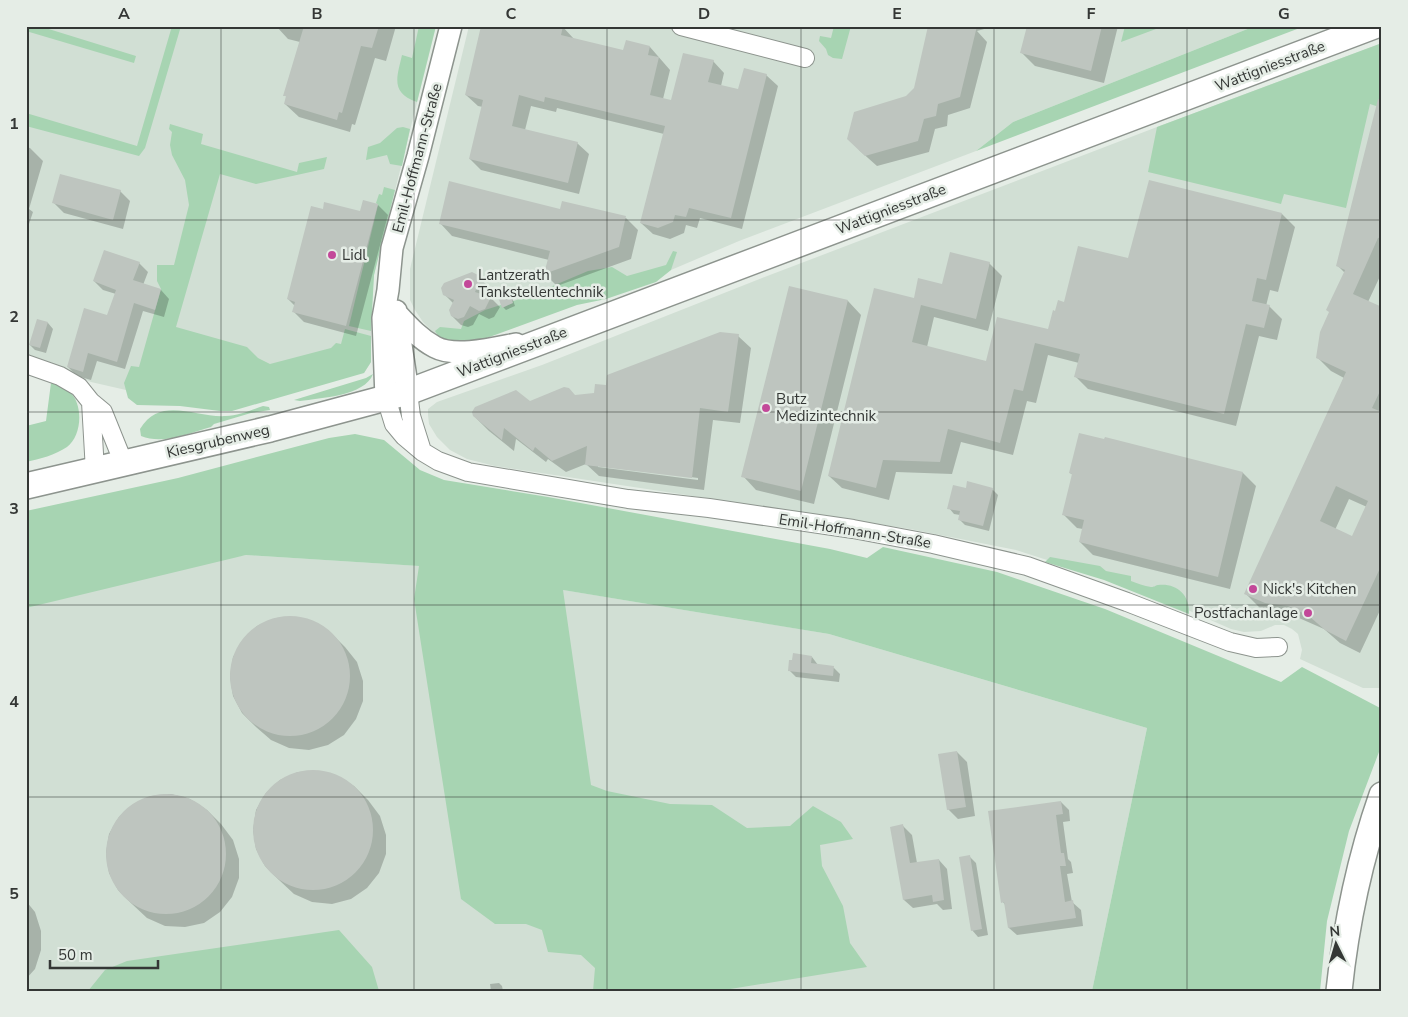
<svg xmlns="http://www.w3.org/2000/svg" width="1408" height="1017" viewBox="0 0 1408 1017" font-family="'Nunito Sans',sans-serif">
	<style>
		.built { fill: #d1dfd4 }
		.green { fill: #a7d4b2 }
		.shadow { fill: #0003; fill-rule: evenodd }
		.building { fill: #bec5bf; fill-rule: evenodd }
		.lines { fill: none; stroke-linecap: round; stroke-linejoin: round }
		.minor-casing { stroke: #8d948e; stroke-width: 20 }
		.tertiary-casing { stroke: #8d948e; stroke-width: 24 }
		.secondary-casing { stroke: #8d948e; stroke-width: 28 }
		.minor { stroke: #fff; stroke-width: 18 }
		.tertiary { stroke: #fff; stroke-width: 21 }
		.secondary { stroke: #fff; stroke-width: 25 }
		.grid { fill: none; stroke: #343735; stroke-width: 1; stroke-opacity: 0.55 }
		.poi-dot { fill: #c34899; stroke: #e5ede6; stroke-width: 2 }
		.labels { text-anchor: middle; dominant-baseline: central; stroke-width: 5; stroke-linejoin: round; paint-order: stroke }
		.street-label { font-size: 15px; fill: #343735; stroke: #e5ede6 }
		.poi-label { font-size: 15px; fill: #343735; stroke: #e5ede6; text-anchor: start }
		.neatline { fill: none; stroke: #343735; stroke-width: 2 }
		.grid-label { font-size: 16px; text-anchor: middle; font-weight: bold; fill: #343735 }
	</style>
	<rect width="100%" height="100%" fill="#e5ede6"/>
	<path class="built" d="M26 26H436L374 275 371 310V362L364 373 149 392 126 390 91 382 61 368 26 357Z
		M469 26H1255L1013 122 976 151 739 241 671 270 446 338 433 332 423 322 415 310 410 300V269Z
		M1382 43V688H1363L1300 659 1302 650 1298 634 1292 629 1284 625H1275L1261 631 1244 632 1231 629 1190 611 1100 577 1016 550 910 529 495 466 467 459 450 450 437 437 429 424 428 415V409L437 402 542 365 757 280 1157 127Z
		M246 555 420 566 829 634 1147 728 1092 991H26V593Z"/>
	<path class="green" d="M26 26H39L136 56 134 63 26 31Z
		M172 26H181L145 148 139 156 26 126V113L137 146Z
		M419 26H436L417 102C390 93 397 77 402 55L412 58Z
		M834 26H851L842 59 833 58 828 55 826 49 819 41 820 36 831 38Z
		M1125 26H1164L1121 42Z
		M1255 26H1305L976 151 1013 122Z
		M1382 43V108L1370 104 1346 208 1284 194 1281 204 1148 172 1157 127Z
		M170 124 203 134 201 144 297 172 299 163 327 157 324 169 256 184 220 174 176 327 247 347 258 358 270 364 331 348 336 343 341 344 345 329 371 336V362L364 373 232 411H220L180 406 137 405 128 398 124 383 131 366 139 367 161 289 157 281V265H174L189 205 185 180 172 155 170 145 172 132 169 129Z
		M403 127 410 129 402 166 390 164 387 155 366 160 368 147 380 143 397 128Z
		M384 187 395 190 374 275 371 331 349 326 378 205 376 203 379 194 382 195Z
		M673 251 677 252 671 270 656 282 606 299 577 305 473 343 452 344 440 339 435 331 440 327 461 329 464 321 485 310 529 296 588 271 612 267 627 276 666 265Z
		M373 374C365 396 320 398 300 401L294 400 366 378Z
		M51 383C57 385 64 387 69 391 84 404 82 436 67 447 55 455 40 459 26 462V426L46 421Z
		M263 406 269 407 270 410 251 413 214 424 211 427C190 433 163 445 141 436L140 429C161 395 195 418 226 416 238 416 251 410 263 406Z
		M355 434 384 440 420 470 444 480 548 497 830 549 867 558 883 547 997 572 1105 609 1281 682 1302 667 1382 709V744L1349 831 1327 921 1320 991H1092L1147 728 829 634 563 590 591 785 607 791 670 804 712 805 747 828 790 826 813 806 841 822 853 839 820 845 822 866 843 906 850 943 867 967 718 991H593L595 968 581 955 548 952 542 930 526 924H495L461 899 414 599 419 566 246 555 26 608V511L178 478 329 438Z
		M1050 557 1100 566 1106 571 1131 576V581C1137 583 1144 586 1151 587 1155 587 1154 586 1158 585 1177 583 1190 595 1189 614L1104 580 1045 562Z
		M339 930 372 967 379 991H88L105 970 127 961Z"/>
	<path class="shadow" d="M276 26H396L386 61 375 58 355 125 352 124 350 132 299 117 285 104 287 98 285 95 300 42 288 39Z
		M562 26 574 39 624 52 650 47 670 70 663 99 672 101 713 61 724 73 721 86 739 91 766 75 778 86 742 229 700 218 697 228 686 225 684 233 670 239 653 234 641 223 664 134 557 108 556 112 531 106 525 130 577 143 589 154 579 194 481 170 470 159 483 107 478 106 466 95Z
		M935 26H995L977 31 987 42 970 108 948 115 947 126 935 129 929 152 877 166 859 150 915 89Z
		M1028 26H1118L1104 83 1035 66 1021 52Z
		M1382 110V272L1368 302 1382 308V606L1360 653 1340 643 1324 629 1299 618 1280 616 1259 607 1246 594 1344 378 1331 371 1318 358 1345 273 1338 266ZM1349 499 1367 507 1352 538 1335 530Z
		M26 147 30 148 43 161 29 209 33 212 26 233Z
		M120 191 130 201 123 229 64 213 54 203Z
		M378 205 388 215 356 336 304 322 294 312 295 306 288 299 324 210 361 213Z
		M561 210 626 218 638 230 631 259 557 286 545 274 549 260 452 236 440 223Z
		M1282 214 1295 227 1278 292 1270 290 1266 306H1269L1282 319 1277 340 1259 336 1236 426 1088 389 1075 376 1079 363 1048 355 1036 403 1027 401 1013 455 961 442 952 474 896 472 889 500 842 488 829 476 914 299 989 263 1002 276 988 331 934 317 927 347 987 362 1049 331 1056 313 1065 304 1129 260Z
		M139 263 148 272 143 285 161 290 169 299 164 317 143 311 125 369 97 361 91 380 77 376 68 367 108 316 116 294 103 290 94 281Z
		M477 276 487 285 488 290 486 297 491 298 500 307 494 317 489 319 479 314 473 325 468 327 461 325 452 316 454 304 444 294Z
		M790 287 848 301 861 315 814 504 756 490 743 476Z
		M508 291 511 294 515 306 506 310 503 307Z
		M38 320 48 323 53 329 46 353 35 350 30 345Z
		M738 336 751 348 740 423 713 420 704 490 599 476 586 464 566 472 548 459 546 462 516 439 514 451 489 431 476 418 530 403 595 394 607 387ZM598 465 698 478V480L598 467Z
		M1106 439 1243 473 1256 486 1230 589 1093 555 1080 542 1083 529 1077 528 1064 515 1073 475 1070 473Z
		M992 489 998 495 989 531 965 525 959 519 960 515 954 514 949 508 966 490Z
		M295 617 314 622 331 633 345 647 357 662 363 681V701L356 719 344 735 328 745 309 750 289 748 271 740 256 727 242 713 233 696 230 676 233 657 243 640 257 626 276 618Z
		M812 657 818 665 834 668 840 674 839 682 796 677 789 670Z
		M957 752 967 762 975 816 958 819 948 809Z
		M318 771 337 776 354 786 368 800 380 816 386 835V854L379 873 367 888 351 899 332 904 312 902 294 894 279 880 265 866 256 849 253 830 256 810 266 793 280 780 298 772Z
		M171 794 190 799 207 810 221 824 233 840 239 859V878L232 897 220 912 204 923 185 927 165 926 147 918 132 904 118 890 109 873 106 853 109 834 119 817 134 804 151 796Z
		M1061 802 1069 810 1070 821 1063 822 1068 859 1071 862 1073 873 1067 874 1072 902 1081 910 1083 926 1017 935 1009 928 1006 906 1003 902Z
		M903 826 912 835 917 863 939 860 947 869 952 909 943 910 937 904 913 908 904 900Z
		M970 857 976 863 988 935 978 937 972 930Z
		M26 901 35 912 41 931V950L35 969 26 979Z
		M499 983 502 986 503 991H491L490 984Z"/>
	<path class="building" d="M304 26H379L372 48 361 46 342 113 339 112 337 120 284 104 286 96H283Z
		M481 26H563L561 35 623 50 626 40 650 46 648 55 659 57 650 95 671 100 683 53 714 60 708 82 738 89 744 68 767 74 731 218 689 208 686 217 675 215 673 222 658 228 640 223 665 126 545 97 544 102 519 95 512 126 578 142 568 183 469 159 483 100 465 95Z
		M928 26H977L960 97 938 104 936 116 924 119 918 141 865 156 847 139 854 112 906 96 914 88Z
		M1027 26H1102L1091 71 1020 53Z
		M1378 99 1382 100V237L1378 238 1353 294 1382 307V387L1372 408 1382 412V564L1346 641 1325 630 1309 616 1288 606 1265 603 1244 594 1346 372 1316 358 1320 332 1329 312 1326 310 1345 270 1336 266ZM1336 486 1368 501 1352 536 1320 521Z
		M60 174 121 190 113 220 52 203Z
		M1149 180 1282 213 1266 280 1257 278 1252 301 1270 305 1264 328 1246 324 1224 414 1074 377 1080 354 1035 343 1023 391 1014 389 1000 443 948 429 940 462 883 460 876 488 828 476 874 288 914 298 918 278 942 284 950 252 990 262 976 319 921 305 912 342 986 361 997 317 1048 329 1053 310 1055 311 1058 300 1064 302 1078 246 1128 258Z
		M449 181 560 209 562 201 626 216 619 247 544 274 550 251 439 224Z
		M363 200 378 204 346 326 292 312 295 302 287 299 311 206 323 209 324 202 360 211Z
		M104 250 140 262 133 280 161 289 155 310 134 303 117 362 88 353 83 372 67 367 84 308 107 315 116 290 93 281Z
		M472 272 478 275 480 280 475 292 491 297 485 309 479 311 470 306 464 317 458 319 451 316 449 310 454 300 443 295 441 288 444 283Z
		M789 286 848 300 801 491 741 477Z
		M509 290 513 303 502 308 497 294Z
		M37 319 48 322 40 348 29 345Z
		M720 332 739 334 728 412 700 408 692 478 585 465 587 446 552 461 535 447 533 451 504 428 502 440 473 416 472 412 475 407 516 390 530 401 564 387 569 388 575 395 594 393 595 384 606 385 607 375Z
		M1079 433 1104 439 1105 437 1243 472 1218 577 1079 542 1084 520 1062 515 1072 474 1069 473Z
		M967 481 993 488 983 526 958 520 960 511 947 509 953 485 966 488Z
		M230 676a60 60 0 1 1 120 0a60 60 0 1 1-120 0Z
		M793 653 812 656 811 663 834 666 833 676 788 671 789 660H792Z
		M957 751 966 807 947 810 938 754Z
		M253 830a60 60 0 1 1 120 0a60 60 0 1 1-120 0Z
		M106 854a60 60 0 1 1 120 0a60 60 0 1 1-120 0Z
		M1061 801 1063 814 1056 815 1061 853H1064L1066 866H1060L1065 902 1073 900 1076 918 1008 928 1004 902 1001 903 988 811Z
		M903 824 910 863 939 859 944 900 933 902 932 895 903 900 890 827Z
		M970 855 982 929 971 931 959 857Z"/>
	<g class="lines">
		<defs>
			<path id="minor" d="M681 26 805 58
				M26 364 60 376 79 387 91 402 103 412 124 464
				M408 392 411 416 422 451
				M386 398 394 424 404 436 423 452 438 461 468 472 628 499 709 508 853 529 933 544 1027 566 1127 602 1230 642 1256 648 1278 647
				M91 402 95 471"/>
			<path id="tertiary" d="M396 311 408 392
				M397 314C409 327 420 339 435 347 455 358 495 348 516 344
				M386 398 383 318 388 290 392 248 418 156 451 26"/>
			<path id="secondary" d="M26 486 270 429 408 392 1374 26
				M1339 991C1346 924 1360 858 1382 795"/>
		</defs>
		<use href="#minor" class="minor-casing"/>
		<use href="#tertiary" class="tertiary-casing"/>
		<use href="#secondary" class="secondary-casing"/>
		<use href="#minor" class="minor"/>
		<use href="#tertiary" class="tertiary"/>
		<use href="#secondary" class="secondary"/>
	</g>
	<path class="grid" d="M221 26V991M414 26V991M607 26V991M801 26V991M994 26V991M1187 26V991M26 220H1382M26 412H1382M26 605H1382M26 797H1382"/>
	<g class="poi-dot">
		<circle cx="332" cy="255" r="5"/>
		<circle cx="468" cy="284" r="5"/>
		<circle cx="766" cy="408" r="5"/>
		<circle cx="1253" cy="589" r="5"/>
		<circle cx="1308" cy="613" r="5"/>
	</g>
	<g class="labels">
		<g class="street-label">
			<text transform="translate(1270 66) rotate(-21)">Wattigniesstraße</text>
			<text transform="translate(417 158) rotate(-75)">Emil-Hoffmann-Straße</text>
			<text transform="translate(891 209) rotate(-21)">Wattigniesstraße</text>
			<text transform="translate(512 352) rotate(-21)">Wattigniesstraße</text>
			<text transform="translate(218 441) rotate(-13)">Kiesgrubenweg</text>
			<text transform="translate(855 531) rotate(9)">Emil-Hoffmann-Straße</text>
		</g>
		<g class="poi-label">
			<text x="342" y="255">Lidl</text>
			<text x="478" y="275">Lantzerath<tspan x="478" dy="17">Tankstellentechnik</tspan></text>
			<text x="776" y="399">Butz<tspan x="776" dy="17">Medizintechnik</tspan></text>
			<text x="1263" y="589">Nick's Kitchen</text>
			<text x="1298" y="613" text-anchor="end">Postfachanlage</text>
		</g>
	</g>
	<rect width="1408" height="1017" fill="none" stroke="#e5ede6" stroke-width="55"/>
	<g transform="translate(1336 944) rotate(355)" stroke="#e5ede6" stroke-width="4" paint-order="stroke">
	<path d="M0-4L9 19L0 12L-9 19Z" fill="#343735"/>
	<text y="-8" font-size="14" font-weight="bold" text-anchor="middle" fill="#343735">N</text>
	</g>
	<path d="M50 960v8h108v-8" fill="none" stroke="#343735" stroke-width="2.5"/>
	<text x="58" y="960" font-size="15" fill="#343735" stroke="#e5ede6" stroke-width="4" paint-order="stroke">50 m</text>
	<rect x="28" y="28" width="1352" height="962" class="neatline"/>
	<g class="grid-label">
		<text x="124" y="19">A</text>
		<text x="317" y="19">B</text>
		<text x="511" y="19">C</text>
		<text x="704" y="19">D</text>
		<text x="897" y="19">E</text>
		<text x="1091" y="19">F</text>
		<text x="1284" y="19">G</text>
		<text x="14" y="129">1</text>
		<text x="14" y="322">2</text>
		<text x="14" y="514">3</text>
		<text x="14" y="707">4</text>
		<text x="14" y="899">5</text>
	</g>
</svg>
